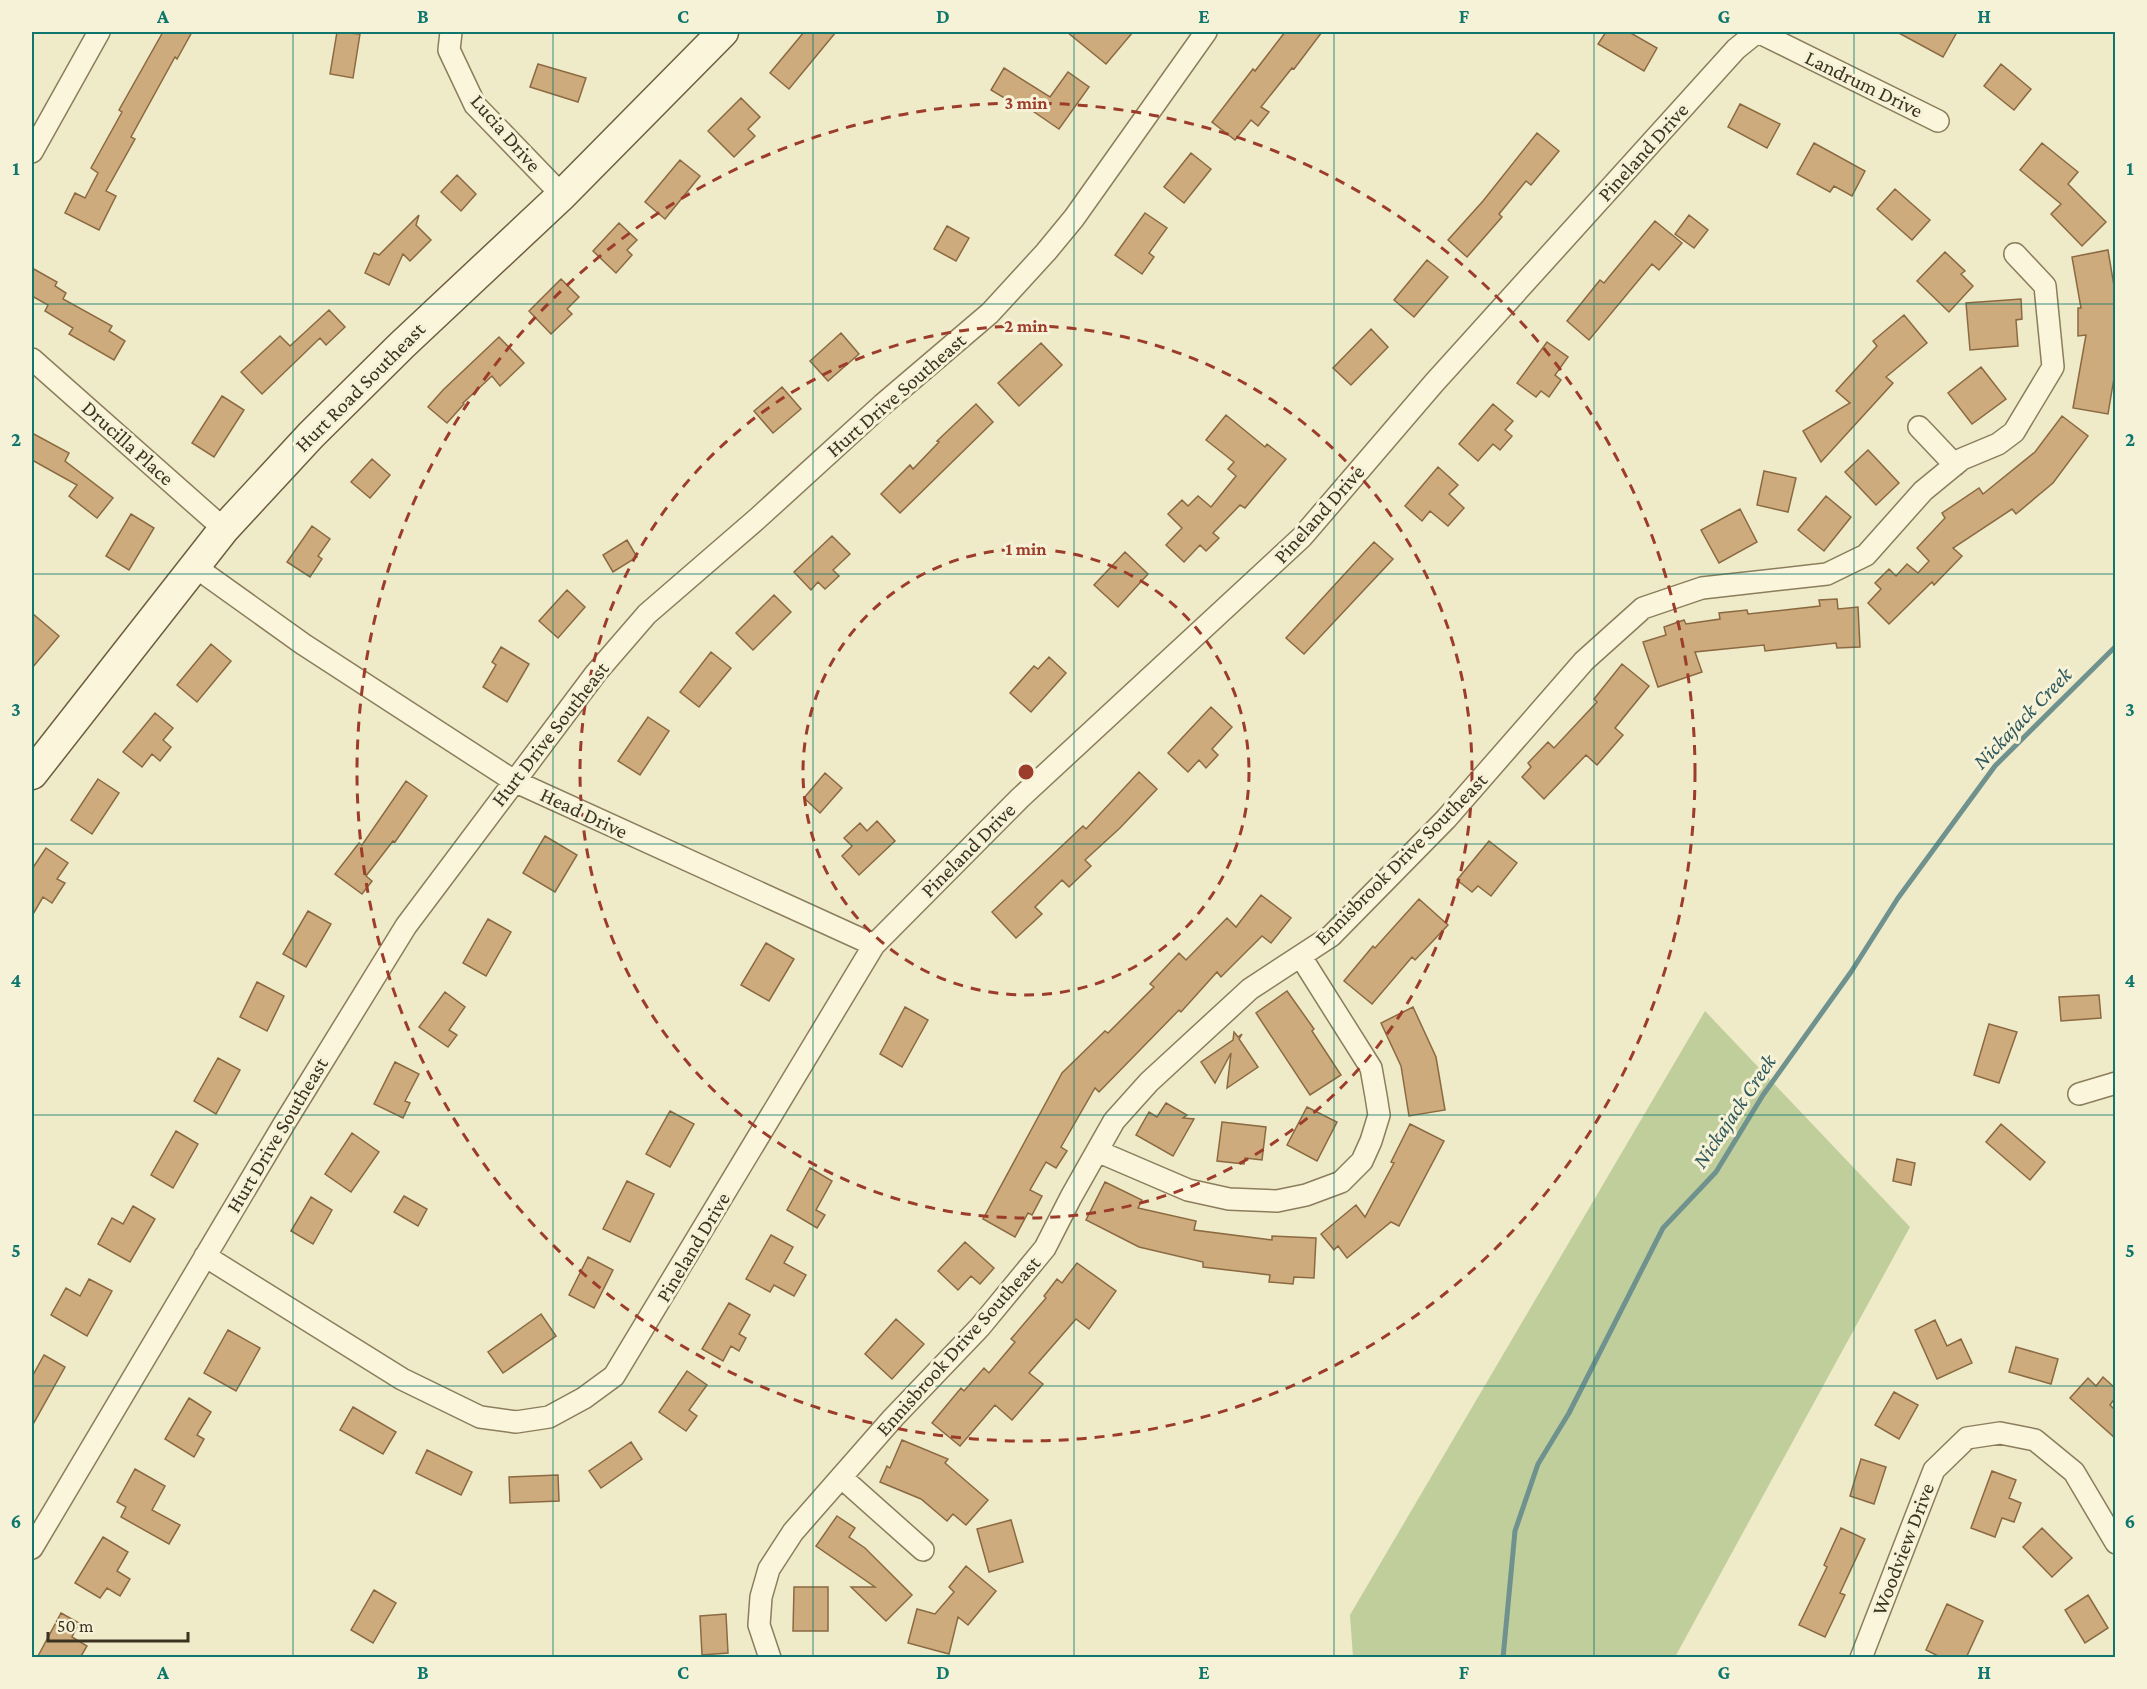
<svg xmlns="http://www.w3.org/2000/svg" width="2147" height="1689" viewBox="0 0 2147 1689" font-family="'Crimson Pro',serif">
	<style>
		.green { fill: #c0ce9b }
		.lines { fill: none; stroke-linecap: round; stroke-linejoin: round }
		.stream { stroke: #6f928f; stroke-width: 5 }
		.building { fill: #ceab7d; stroke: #8b6a42; stroke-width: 1.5 }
		.street-casing { stroke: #8c7d5c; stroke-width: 24 }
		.secondary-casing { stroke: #6e5e3f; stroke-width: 33 }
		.street { stroke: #faf5db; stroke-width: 21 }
		.secondary { stroke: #faf5db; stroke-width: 30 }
		.grid { fill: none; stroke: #0f766e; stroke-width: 1.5; stroke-opacity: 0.55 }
		.ring { fill: none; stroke: #9c3c2b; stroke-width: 3; stroke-dasharray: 10 8 }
		.labels { text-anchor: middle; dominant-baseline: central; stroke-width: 6; stroke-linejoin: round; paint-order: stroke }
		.street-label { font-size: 21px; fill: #3c3220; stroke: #f6f2d7 }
		.water-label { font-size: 22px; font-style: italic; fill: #2f585c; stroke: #f6f2d7 }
		.centre { fill: #9c3c2b; stroke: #f6f2d7; stroke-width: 3 }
		.ring-label { font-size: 18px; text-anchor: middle; font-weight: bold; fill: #9c3c2b; stroke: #f6f2d7; stroke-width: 6; stroke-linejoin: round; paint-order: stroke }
		.neatline { fill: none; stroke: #0f766e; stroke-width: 2 }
		.grid-label { font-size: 20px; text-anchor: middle; font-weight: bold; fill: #0f766e }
	</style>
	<rect width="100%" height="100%" fill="#efeac8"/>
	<path class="green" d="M1705 1011 1910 1227 1675 1657H1353L1350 1615Z"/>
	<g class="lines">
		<path class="stream" d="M1503 1658 1515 1531 1538 1464 1569 1413 1663 1228 1716 1172 1763 1095 1851 972 1898 898 1995 766 2116 646"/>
	</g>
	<path class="building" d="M163 32H192L177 59 175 57 131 137 135 139 106 191 116 196 99 230 65 213 75 193 85 198 98 173 91 168 122 112 119 110Z
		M337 32 360 34 353 78 330 74Z
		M804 32H836L789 89 770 73Z
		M1067 32H1133L1106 64Z
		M1285 32H1322L1294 69 1292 68 1261 107 1269 112 1258 126 1251 120 1235 140 1212 122 1253 69 1255 71Z
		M1606 32H1629L1657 48 1644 71 1598 44Z
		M1897 32H1957L1943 57Z
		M538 64 586 78 578 102 530 87Z
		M2001 64 2031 89 2014 110 1984 86Z
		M1004 68 1050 97 1068 72 1089 87 1059 129 1018 101 1016 105 991 90Z
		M741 98 760 117 748 129 755 136 734 157 708 131Z
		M1740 104 1780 124 1767 148 1728 127Z
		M1537 133 1559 151 1531 185 1526 181 1499 214 1502 217 1467 257 1448 240 1483 201Z
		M1814 143 1865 171 1852 196 1834 186 1830 192 1797 174Z
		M2042 143 2078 172 2068 184 2106 222 2082 246 2051 214 2061 204 2020 170Z
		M1191 153 1211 169 1184 203 1164 187Z
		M680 160 700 176 665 219 645 202Z
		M457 175 476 194 461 211 441 192Z
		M1895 189 1930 220 1912 240 1877 209Z
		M1145 213 1167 228 1149 253 1154 257 1142 274 1115 255Z
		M419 215 416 225 431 240 410 261 403 254 389 285 365 273 374 253 379 255Z
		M1689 215 1708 230 1694 248 1675 234Z
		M1655 221 1682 243 1659 270 1652 264 1589 340 1567 321 1600 280 1604 283Z
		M619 223 637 240 627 250 632 255 616 273 593 251Z
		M947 226 969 238 956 261 934 249Z
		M2108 250 2115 292V372L2108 414 2073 408 2086 335 2078 336V308H2081L2072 257Z
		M1945 252 1965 271 1961 274 1973 286 1949 312 1917 281Z
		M1427 260 1448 277 1414 317 1394 300Z
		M32 268 57 282 55 286 66 293 63 299 112 326 109 331 125 341 114 360 69 334 73 328 45 311 48 305 32 296Z
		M561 279 579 297 567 309 572 314 551 334 529 311Z
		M2021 299 2022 319 2016 320 2018 346 1970 350 1966 303Z
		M329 310 345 327 326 345 320 338 262 394 241 372 280 336 290 346Z
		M1904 315 1927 343 1886 377 1893 383 1821 462 1803 431 1850 403 1836 391 1877 346 1873 341Z
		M1371 329 1388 347 1351 385 1333 368Z
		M841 333 859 354 828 381 810 361Z
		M499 337 524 363 500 386 492 376 463 403 464 404 447 423 428 407 443 390Z
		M1547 342 1568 357 1555 375 1561 380 1549 397 1541 391 1536 397 1517 383Z
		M1041 343 1062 365 1019 406 998 383Z
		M1981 367 2006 399 1972 424 1948 393Z
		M782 387 801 409 773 433 754 411Z
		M222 396 244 410 214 457 192 443Z
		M976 404 993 422 900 513 881 494 910 465 913 469 939 442 937 441Z
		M1493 404 1513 421 1505 430 1512 436 1500 450 1493 444 1478 461 1459 444Z
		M1226 415 1265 447 1267 444 1286 459 1245 508 1240 505 1213 533 1219 538 1206 551 1200 545 1184 562 1166 545 1182 528 1168 514 1182 500 1188 506 1198 496 1211 507 1236 476 1228 469 1234 462 1206 440Z
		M2062 416 2088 436 2053 483 2016 514 2012 509 1953 548 1962 556 1934 585 1932 582 1889 624 1868 603 1881 589 1875 583 1889 569 1896 576 1907 564 1918 573 1929 561 1917 548 1945 518 1942 513 1979 488 1983 494 2035 452Z
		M32 433 69 453 65 461 113 498 97 518 69 496 77 485 32 460Z
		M1868 450 1899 483 1876 505 1845 472Z
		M372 459 390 475 370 498 351 482Z
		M1438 467 1458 485 1449 494 1464 508 1448 526 1430 511 1422 521 1405 506Z
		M1764 471 1796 478 1788 512 1757 505Z
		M1826 496 1851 517 1824 551 1798 530Z
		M1740 509 1757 542 1719 563 1701 530Z
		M131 514 154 528 129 570 106 556Z
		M312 526 330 539 318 556 322 559 310 577 287 562Z
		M832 536 850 554 833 570 839 576 825 589 818 582 811 590 794 572Z
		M627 540 637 557 613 572 603 555Z
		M1374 542 1393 559 1304 654 1286 638Z
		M1125 552 1148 574 1118 607 1094 585Z
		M567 590 585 607 558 638 539 621Z
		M774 595 791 612 753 650 736 633Z
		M1837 599 1838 609 1858 607 1860 647 1837 648 1836 643 1765 651 1764 645 1695 652 1702 672 1658 687 1643 642 1666 635 1664 627 1684 620 1686 624 1720 619 1719 613 1747 610 1748 614 1820 606 1819 600Z
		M32 613 59 636 32 668Z
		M211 644 231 661 197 702 177 685Z
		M501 647 529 664 507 702 483 687 496 665 492 662Z
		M711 652 731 668 699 707 680 692Z
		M1049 657 1066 673 1031 712 1010 693 1034 666 1038 669Z
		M1622 664 1649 686 1615 728 1623 735 1597 765 1586 755 1544 799 1522 777 1531 767 1528 763 1548 742 1554 748 1597 702 1594 699Z
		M1211 707 1232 727 1212 749 1218 755 1206 768 1199 760 1188 772 1168 753Z
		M155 713 173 728 163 740 171 747 160 761 152 754 142 767 123 752Z
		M648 717 669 731 640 775 618 761Z
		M1139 772 1157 789 1120 828 1085 860 1091 866 1069 887 1062 880 1035 907 1042 914 1016 938 992 912 1083 826 1086 829Z
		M825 773 842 788 820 813 804 798Z
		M98 779 119 793 92 834 71 820Z
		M406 781 427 796 395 842 393 841 366 876 372 881 362 894 335 874 359 843 362 845Z
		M877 821 895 841 859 875 842 856 852 846 844 838 860 823 867 831Z
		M545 836 577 855 555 892 523 873Z
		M1489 841 1517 863 1491 896 1478 886 1472 892 1457 880Z
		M46 848 68 863 57 879 65 883 52 903 43 897 32 916V869Z
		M1261 895 1291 918 1271 943 1262 936 1221 977 1217 972 1181 1012 1179 1010 1099 1092 1095 1088 1061 1147 1067 1151 1056 1168 1046 1162 1030 1190 1042 1196 1032 1215 1028 1213 1015 1237 983 1219 1062 1073 1105 1031 1108 1033 1154 987 1150 984 1179 953 1186 960 1227 918 1236 927Z
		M1419 899 1448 925 1415 960 1412 957 1372 1004 1344 981 1373 946 1375 948Z
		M308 911 331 924 306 967 283 954Z
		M488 919 511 932 486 976 463 963Z
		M766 943 794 959 769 1001 741 985Z
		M257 982 284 996 267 1031 240 1017Z
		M1287 991 1314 1029 1312 1031 1341 1075 1310 1095 1256 1013Z
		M445 992 465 1007 449 1030 457 1035 448 1047 419 1027Z
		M2099 995 2101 1018 2061 1021 2059 997Z
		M905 1007 928 1020 902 1067 880 1054Z
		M1413 1007 1436 1057 1445 1110 1409 1116 1401 1066 1381 1023Z
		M1989 1024 2017 1032 1999 1083 1974 1075Z
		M1234 1032 1238 1037 1242 1034 1239 1039 1258 1067 1227 1088 1231 1053 1215 1083 1201 1062 1233 1040Z
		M218 1058 240 1070 216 1114 194 1101Z
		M395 1062 419 1074 405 1101 410 1103 403 1118 374 1104Z
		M1166 1103 1187 1115 1183 1118 1194 1119 1173 1156 1136 1135 1149 1112 1157 1117Z
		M1307 1107 1337 1122 1317 1161 1287 1145Z
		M670 1111 694 1124 670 1167 646 1154Z
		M1222 1122 1266 1127 1262 1160 1245 1158 1244 1164 1217 1161Z
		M1410 1124 1444 1141 1399 1226 1391 1222 1347 1258 1338 1246 1334 1250 1321 1234 1356 1205 1365 1217 1394 1163 1391 1162Z
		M2001 1124 2045 1162 2030 1180 1986 1142Z
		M176 1131 198 1144 173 1188 151 1175Z
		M352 1133 379 1152 351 1192 325 1174Z
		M1897 1159 1915 1163 1911 1185 1893 1181Z
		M810 1168 832 1181 816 1210 825 1215 817 1228 787 1210Z
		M627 1181 654 1194 630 1242 603 1229Z
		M1105 1182 1142 1200 1138 1208 1196 1221 1194 1230 1272 1240V1236L1316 1238 1314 1278 1294 1277 1293 1284 1269 1282 1270 1275 1203 1267V1262L1139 1247 1086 1220Z
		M404 1196 427 1209 418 1226 394 1212Z
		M311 1197 332 1210 313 1244 291 1231Z
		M133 1206 155 1219 130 1262 98 1244 112 1218 123 1224Z
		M771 1235 793 1247 784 1263 806 1275 794 1296 774 1285 770 1292 746 1279Z
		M965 1242 994 1268 980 1284 971 1276 958 1290 938 1271Z
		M588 1257 613 1270 594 1308 569 1295Z
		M1077 1263 1116 1291 1089 1329 1076 1319 1029 1373 1043 1384 1012 1420 995 1405 960 1446 932 1423 961 1388 964 1391 984 1368 989 1373 1015 1342 1011 1339 1046 1298 1044 1296 1057 1279 1062 1283Z
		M89 1279 112 1291 87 1336 51 1315 66 1288 80 1296Z
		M729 1303 750 1315 739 1334 746 1338 739 1351 731 1346 723 1361 702 1349Z
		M541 1314 556 1336 503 1373 488 1352Z
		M896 1319 924 1344 892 1379 865 1354Z
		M1935 1320 1947 1346 1961 1339 1972 1363 1937 1379 1915 1330Z
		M228 1330 260 1348 236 1391 204 1373Z
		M2016 1347 2058 1359 2051 1384 2009 1372Z
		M44 1355 65 1367 32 1426V1377Z
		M687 1371 707 1385 689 1410 697 1416 686 1431 659 1412Z
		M2103 1377 2115 1388V1398L2110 1405 2115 1410V1438L2070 1398 2088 1378 2096 1386Z
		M1894 1392 1918 1405 1899 1439 1875 1425Z
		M189 1398 211 1412 197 1435 204 1439 194 1457 165 1439Z
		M353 1407 396 1432 383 1454 340 1430Z
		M902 1440 948 1459 945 1463 988 1500 966 1525 953 1514 947 1521 921 1499 880 1482 887 1466 890 1468Z
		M631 1442 642 1459 601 1488 589 1471Z
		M427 1450 472 1472 461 1495 416 1473Z
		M1861 1459 1886 1467 1874 1504 1850 1496Z
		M135 1469 165 1486 152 1510 180 1525 169 1544 121 1517 126 1507 117 1502Z
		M1992 1471 2016 1480 2009 1498 2021 1503 2014 1522 2002 1518 1995 1537 1971 1528Z
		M558 1475 559 1501 510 1503 509 1477Z
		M837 1516 855 1528 849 1537 865 1548 912 1595 886 1621 851 1587H875L816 1546Z
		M1011 1520 1023 1562 989 1572 977 1529Z
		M1841 1528 1865 1539 1840 1593 1845 1595 1825 1637 1799 1625 1827 1567 1824 1565Z
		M2042 1528 2072 1558 2052 1577 2023 1547Z
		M103 1537 128 1552 117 1571 130 1579 120 1596 107 1588 100 1598 75 1583Z
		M966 1566 996 1591 968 1625 958 1617 949 1654 908 1643 917 1609 935 1614 954 1592 949 1587Z
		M794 1587H828V1631H793Z
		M374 1590 396 1603 373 1643 351 1630Z
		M2088 1595 2108 1628 2085 1643 2065 1610Z
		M1947 1604 1983 1621 1966 1658H1942L1926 1650Z
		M61 1613 79 1623 72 1637 87 1646 80 1658H37Z
		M726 1614 728 1653 702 1655 700 1616Z"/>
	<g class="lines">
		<defs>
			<path id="street" d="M451 32 449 50 475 105 562 195
				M1758 32 1938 121
				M32 152 99 32
				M32 359 224 529
				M1919 427 1955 465
				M194 566 303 644 514 781 874 945
				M2079 1094 2116 1083
				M1097 1151 1188 1190 1229 1199 1277 1201 1306 1195 1341 1182 1362 1161 1371 1141 1379 1115 1376 1096 1371 1068 1301 957
				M205 1256 402 1379 480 1417 516 1422 549 1417 584 1398 614 1376 874 945 1020 798 1302 537 1434 383 1736 49 1757 32
				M841 1477 923 1550
				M32 1548 284 1124 406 926 596 673 647 614 758 518 882 405 990 313 1046 252 1074 218 1206 32
				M770 1658 759 1625 761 1597 769 1569 793 1532 893 1418 980 1327 1045 1248 1071 1197 1114 1121 1149 1082 1250 989 1331 936 1446 819 1584 661 1643 608 1702 588 1827 574 1866 555 1923 491 1962 459 1998 444 2014 432 2053 367 2045 286 2015 254
				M1861 1658 1934 1470 1967 1438 2000 1433 2035 1440 2074 1472 2116 1543"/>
			<path id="secondary" d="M32 774 224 529 311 435 402 345 562 195 723 32"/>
		</defs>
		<use href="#street" class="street-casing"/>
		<use href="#secondary" class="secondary-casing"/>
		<use href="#street" class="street"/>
		<use href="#secondary" class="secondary"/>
	</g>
	<path class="grid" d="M293 32V1658M553 32V1658M813 32V1658M1074 32V1658M1334 32V1658M1594 32V1658M1854 32V1658M32 304H2116M32 574H2116M32 844H2116M32 1115H2116M32 1386H2116"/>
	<g class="ring">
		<circle cx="1026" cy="772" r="223"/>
		<circle cx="1026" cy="772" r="446"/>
		<circle cx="1026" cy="772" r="669"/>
	</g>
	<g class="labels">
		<g class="street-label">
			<text transform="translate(1864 84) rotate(26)">Landrum Drive</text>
			<text transform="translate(506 133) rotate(49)">Lucia Drive</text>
			<text transform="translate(1643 152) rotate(-48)">Pineland Drive</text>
			<text transform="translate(360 387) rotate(-45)">Hurt Road Southeast</text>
			<text transform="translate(896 395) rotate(-41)">Hurt Drive Southeast</text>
			<text transform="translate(128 443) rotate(42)">Drucilla Place</text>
			<text transform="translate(1319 514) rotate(-48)">Pineland Drive</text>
			<text transform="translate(550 734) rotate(-52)">Hurt Drive Southeast</text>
			<text transform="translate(584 813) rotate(25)">Head Drive</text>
			<text transform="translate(968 850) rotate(-45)">Pineland Drive</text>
			<text transform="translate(1401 859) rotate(-45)">Ennisbrook Drive Southeast</text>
			<text transform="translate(277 1135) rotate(-59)">Hurt Drive Southeast</text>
			<text transform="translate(693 1247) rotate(-59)">Pineland Drive</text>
			<text transform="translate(958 1346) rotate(-48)">Ennisbrook Drive Southeast</text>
			<text transform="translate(1903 1549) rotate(-69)">Woodview Drive</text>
		</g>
		<g class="water-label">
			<text transform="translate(2022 718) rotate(-46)">Nickajack Creek</text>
			<text transform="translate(1734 1111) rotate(-56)">Nickajack Creek</text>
		</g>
	</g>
	<circle cx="1026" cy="772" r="9" class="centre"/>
	<g class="ring-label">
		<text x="1026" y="109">3 min</text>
		<text x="1026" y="332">2 min</text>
		<text x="1026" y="555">1 min</text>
	</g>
	<rect width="2147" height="1689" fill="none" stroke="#f6f2d7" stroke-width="66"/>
	<path d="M48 1632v9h140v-9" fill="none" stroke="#3c3220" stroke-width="3"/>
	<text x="57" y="1632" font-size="18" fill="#3c3220" stroke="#f6f2d7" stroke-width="4.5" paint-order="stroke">50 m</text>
	<rect x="33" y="33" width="2081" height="1623" class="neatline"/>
	<g class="grid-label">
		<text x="163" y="23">A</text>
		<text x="423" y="23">B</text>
		<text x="683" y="23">C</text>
		<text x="943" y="23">D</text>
		<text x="1204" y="23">E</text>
		<text x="1464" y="23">F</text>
		<text x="1724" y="23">G</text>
		<text x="1984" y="23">H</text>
		<text x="16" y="175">1</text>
		<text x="2130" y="175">1</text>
		<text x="16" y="446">2</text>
		<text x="2130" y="446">2</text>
		<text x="16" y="716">3</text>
		<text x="2130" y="716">3</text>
		<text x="16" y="987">4</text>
		<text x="2130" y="987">4</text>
		<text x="16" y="1257">5</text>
		<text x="2130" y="1257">5</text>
		<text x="16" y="1528">6</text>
		<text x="2130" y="1528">6</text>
		<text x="163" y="1679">A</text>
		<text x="423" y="1679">B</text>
		<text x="683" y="1679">C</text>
		<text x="943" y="1679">D</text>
		<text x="1204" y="1679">E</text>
		<text x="1464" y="1679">F</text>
		<text x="1724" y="1679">G</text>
		<text x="1984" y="1679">H</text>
	</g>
</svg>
